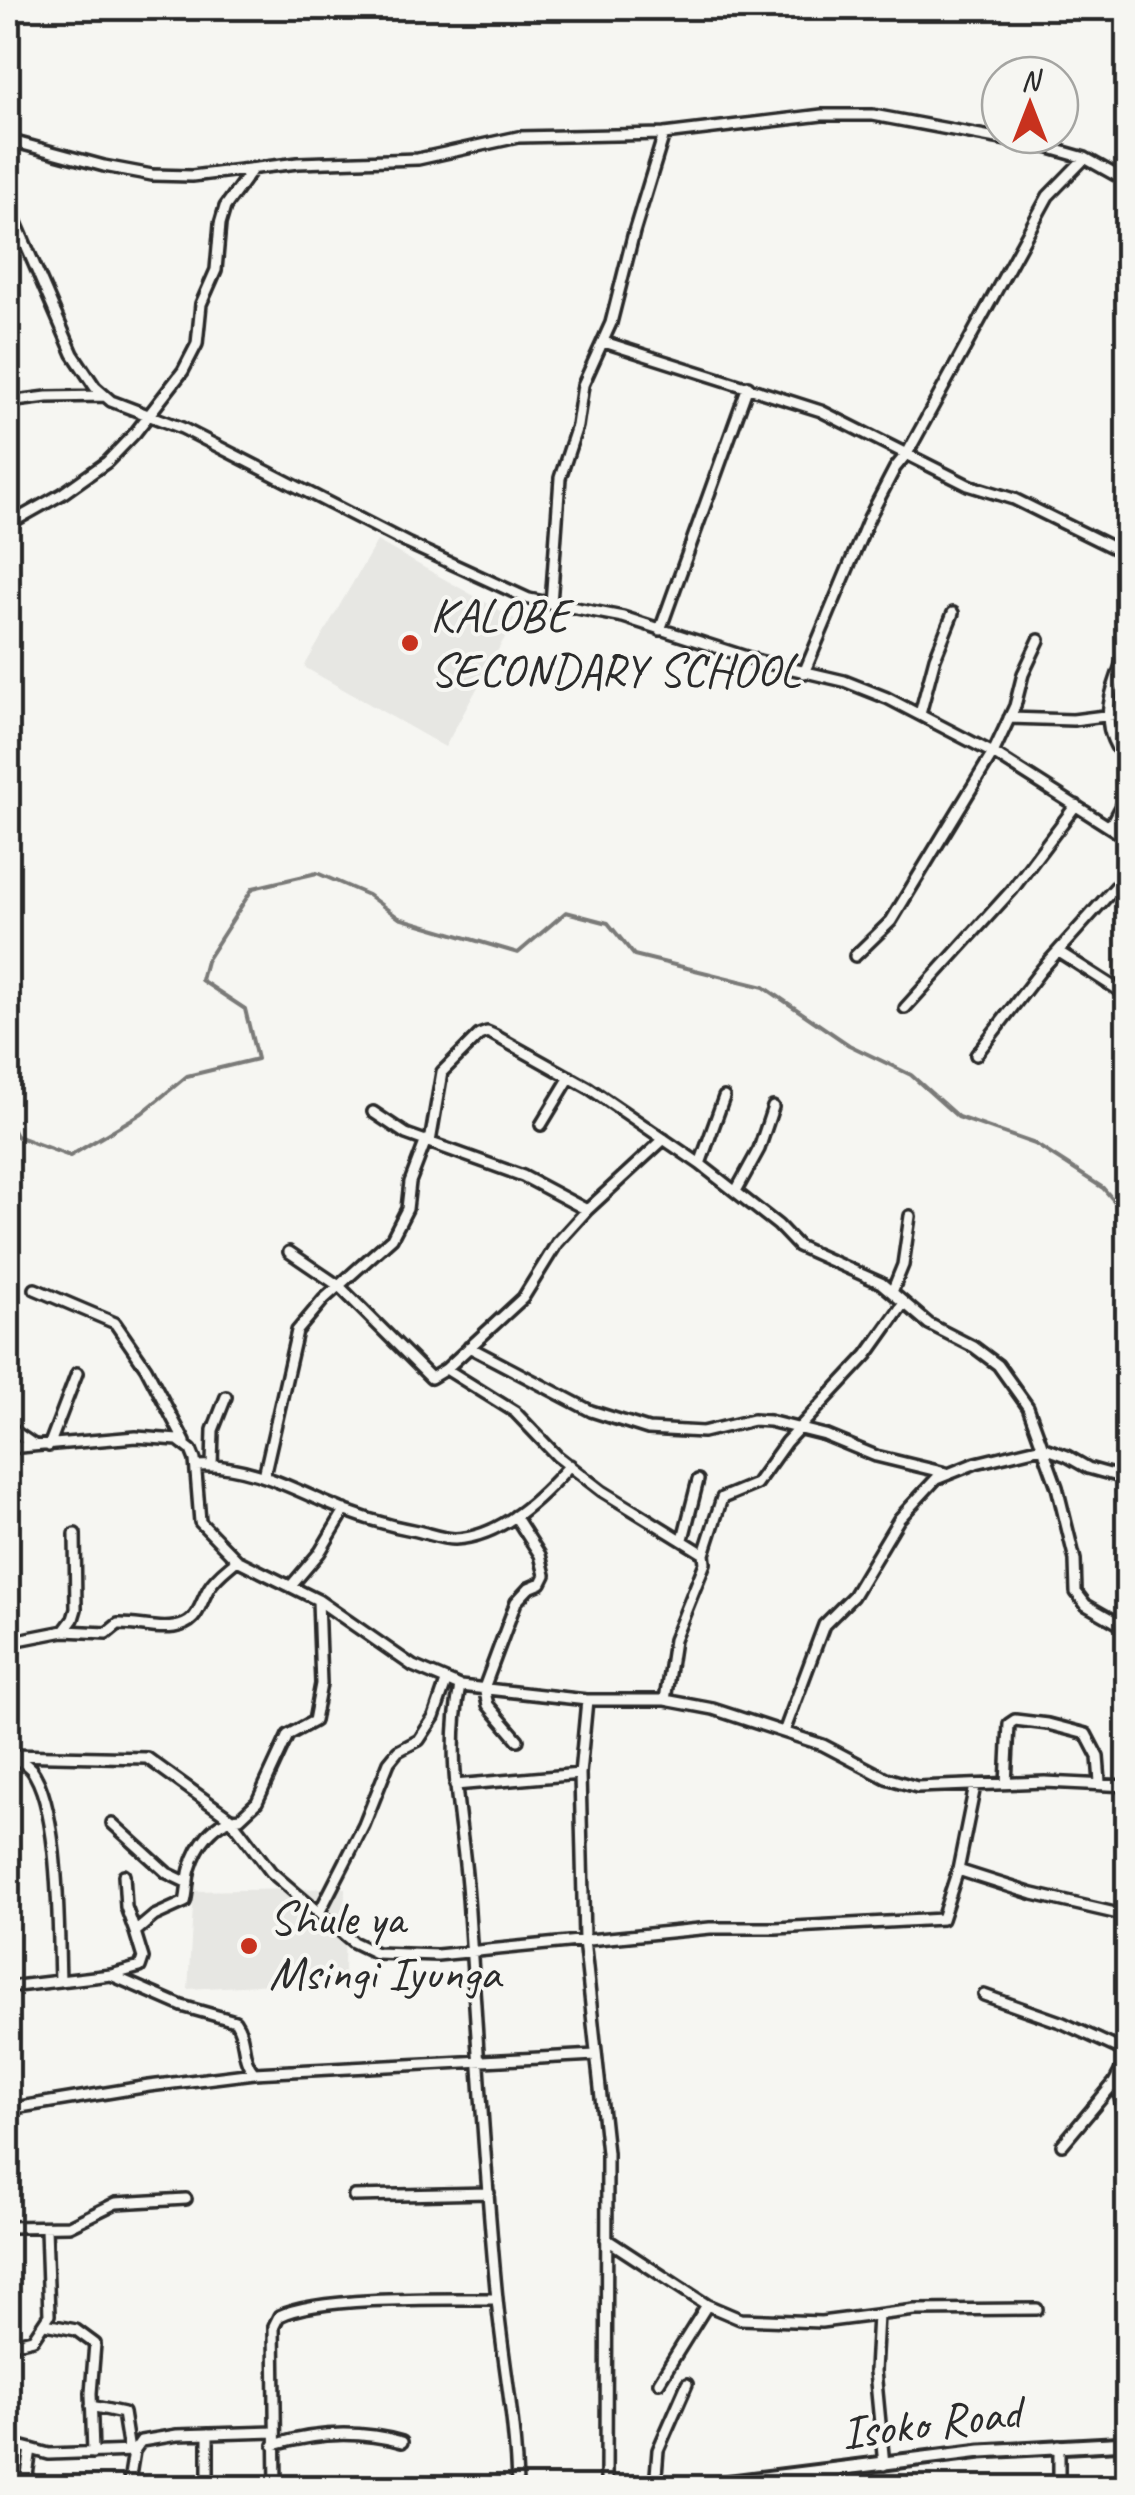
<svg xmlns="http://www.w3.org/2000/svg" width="1135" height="2495" viewBox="0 0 1135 2495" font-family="Caveat,sans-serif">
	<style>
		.built { fill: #e7e7e3 }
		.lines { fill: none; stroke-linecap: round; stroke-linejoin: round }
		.stream { stroke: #7a7a78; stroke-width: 4 }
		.minor-casing { stroke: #2b2b2b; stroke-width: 16 }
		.tertiary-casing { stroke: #2b2b2b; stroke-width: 19 }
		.minor { stroke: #f6f6f2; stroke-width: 9 }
		.tertiary { stroke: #f6f6f2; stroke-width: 11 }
		.poi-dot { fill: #c8321e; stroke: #f6f6f2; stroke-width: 4 }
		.labels { text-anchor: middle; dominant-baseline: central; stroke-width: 8; stroke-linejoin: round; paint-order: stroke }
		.poi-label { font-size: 48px; fill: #2b2b2b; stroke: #f6f6f2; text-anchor: start }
		.street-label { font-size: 48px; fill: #2b2b2b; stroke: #f6f6f2 }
	</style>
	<rect width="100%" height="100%" fill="#f6f6f2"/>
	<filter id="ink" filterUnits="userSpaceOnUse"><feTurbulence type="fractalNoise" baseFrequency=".01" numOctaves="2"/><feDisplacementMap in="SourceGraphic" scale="20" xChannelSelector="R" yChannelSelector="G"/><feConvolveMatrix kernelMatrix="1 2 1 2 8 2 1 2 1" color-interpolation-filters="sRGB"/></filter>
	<g filter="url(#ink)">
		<path class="built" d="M377 541 515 619 445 747 304 667Z
			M345 1888 344 1980 188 1989 194 1891Z"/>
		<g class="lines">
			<path class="stream" d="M8 1121 16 1136 70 1156 142 1113 187 1076 257 1059 245 1009 201 980 206 961 253 888 317 873 368 895 399 918 518 953 566 912 608 923 634 955 764 987 849 1045 911 1075 958 1117 1035 1144 1103 1188 1128 1217"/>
			<defs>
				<path id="minor" d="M8 140 104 166 152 175 192 176 298 163 418 159 518 137 664 134 822 115H873L1050 148 1085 158 1128 182
					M8 204 73 354 95 387 111 401 182 428 409 544 529 599 623 617 759 661 844 681 887 698 993 753 1128 839
					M604 342 821 411 968 485 1014 499 1128 555
					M8 402 47 397 104 396
					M14 521 62 494 107 462 135 433 183 371 197 344 201 304 216 270 220 224 225 207 251 171
					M551 604 560 478 577 426 583 385 611 323 634 232 664 134
					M660 630 748 386
					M1128 644C1115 688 1091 723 1128 762
					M804 673 869 518 895 468 908 452 1048 196 1085 158
					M920 714 935 658 953 613
					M1009 718 1073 720 1128 713
					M1110 826 1128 792
					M1059 952 1128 996
					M855 956 891 921 993 753 1015 706 1023 674 1039 640
					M905 1008 1012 890 1076 805
					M976 1055 1042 969 1128 873
					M373 1112 406 1134 523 1176 587 1210
					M541 1125 570 1077
					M430 1142 442 1072 479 1035 487 1032 494 1035 589 1088 700 1164 778 1225 798 1246 881 1283 929 1324 974 1347 998 1365 1028 1407 1057 1487 1075 1560 1076 1592 1086 1605 1128 1629
					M700 1164 724 1097
					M736 1191 759 1149 773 1107
					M289 1252 339 1286 431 1378 446 1369 523 1298 557 1243 587 1210 664 1139
					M35 1289 115 1323 146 1368 185 1442
					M892 1292 903 1265 910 1216
					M469 1347 591 1411 648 1429 703 1432 753 1420 769 1421 825 1435 876 1456 946 1473
					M446 1369 515 1412 557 1456 602 1491 704 1554 705 1563 674 1640 665 1700
					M8 1427 34 1445
					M49 1446 77 1373
					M8 1448 136 1437 178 1440 191 1450 195 1460 200 1522 237 1560 318 1600 413 1666 460 1686 587 1700H665L713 1709 823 1745 886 1778 917 1787 1045 1782 1128 1786
					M212 1465 213 1430 226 1397
					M196 1466C241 1463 282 1483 322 1501 353 1515 384 1525 417 1531 430 1534 442 1539 455 1539 502 1537 542 1497 570 1465
					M264 1476 297 1331 324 1299 392 1238 407 1209 410 1182 426 1140
					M515 1516 540 1555 545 1575 541 1583 529 1588 516 1602 484 1688 488 1705 518 1740
					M683 1539 698 1480
					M704 1554 722 1498 756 1484 786 1442 867 1355 904 1303
					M291 1586 320 1552 345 1510
					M64 1631 73 1619 76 1609 75 1534
					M8 1642 64 1631 107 1633 118 1624C136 1623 155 1630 174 1627 199 1623 198 1607 209 1588 216 1576 227 1569 237 1560
					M460 1686C445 1762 463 1822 468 1897 477 2031 484 2165 497 2299 503 2362 516 2424 517 2488
					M587 1700 580 1774 584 1940 607 2153 606 2488
					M784 1732 824 1625 853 1596 899 1519 936 1479 976 1463 1042 1447 1067 1456 1088 1468 1128 1479
					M8 1755 147 1758 230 1818 271 1872 353 1942 376 1953 437 1955 710 1928H776L942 1919 958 1870 975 1786
					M10 1758C18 1760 25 1762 31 1769 60 1807 58 1931 60 1980
					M1006 1784 1009 1724 1015 1720 1048 1724 1086 1734 1098 1757 1100 1782
					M455 1785 580 1774
					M112 1823 167 1873 188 1883
					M958 1870 1033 1894 1119 1914 1128 1911
					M124 1875 126 1907 135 1932
					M319 1913 364 1825 389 1762 398 1751 419 1740 434 1717 446 1682
					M111 1975 140 1967 143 1958 135 1932 154 1916 185 1902C188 1892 187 1879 190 1869 197 1845 214 1819 240 1818L257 1802 288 1735 314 1721 321 1684 318 1600
					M8 1987 111 1975 182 2006 235 2021C247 2038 240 2057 254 2073
					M984 1995 1063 2023 1128 2053
					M1114 2083C1125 2099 1119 2119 1128 2135
					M8 2109 149 2086 254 2073 596 2055
					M1062 2145 1114 2083 1128 2057
					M354 2196 489 2193
					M8 2227 69 2226 116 2203 186 2199
					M606 2239 707 2305 740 2319 821 2322 915 2310 1037 2309
					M878 2315 875 2371 884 2465
					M45 2324 76 2330 95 2344 91 2393 93 2453
					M8 2345 33 2339 49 2315 46 2228
					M659 2382 707 2305
					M91 2406 123 2413 129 2451
					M8 2443 31 2449 25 2488
					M274 2445C317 2432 359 2430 402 2442
					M1059 2445V2488
					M31 2449 49 2454 134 2451
					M128 2488 134 2451 141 2441 177 2435 274 2432
					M208 2488V2434
					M276 2488 274 2326 279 2316C319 2296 448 2299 497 2299
					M655 2488 658 2450 687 2384"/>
				<path id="tertiary" d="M684 2488 981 2451 1128 2443"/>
			</defs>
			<use href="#minor" class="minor-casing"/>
			<use href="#tertiary" class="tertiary-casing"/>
			<use href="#minor" class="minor"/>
			<use href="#tertiary" class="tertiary"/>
		</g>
	</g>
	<g class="poi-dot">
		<circle cx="410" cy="643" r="10"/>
		<circle cx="249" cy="1946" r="10"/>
	</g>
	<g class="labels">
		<g class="poi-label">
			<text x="430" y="615">KALOBE<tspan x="430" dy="55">SECONDARY SCHOOL</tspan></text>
			<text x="269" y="1918">Shule ya<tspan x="269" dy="55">Msingi Iyunga</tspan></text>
		</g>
		<g class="street-label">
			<text transform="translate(931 2422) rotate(-7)">Isoko Road</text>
		</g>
	</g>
	<rect width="1135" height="2495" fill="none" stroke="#f6f6f2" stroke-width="40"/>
	<rect x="20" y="20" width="1095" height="2455" fill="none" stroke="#2b2b2b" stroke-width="4" filter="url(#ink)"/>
	<g transform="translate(1030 105)"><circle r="48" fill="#f6f6f2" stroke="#a5a5a2" stroke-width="2.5"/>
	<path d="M0-8L18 38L0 25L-18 38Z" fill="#c8321e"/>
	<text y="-15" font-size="28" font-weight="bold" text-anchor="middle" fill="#2b2b2b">N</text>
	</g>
</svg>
